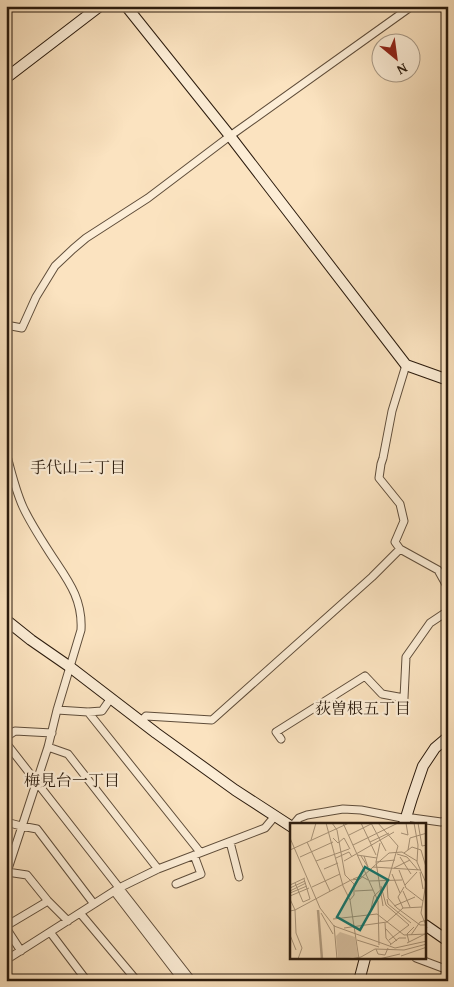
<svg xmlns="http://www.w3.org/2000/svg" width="454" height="987" viewBox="0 0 454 987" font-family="'Gentium Book Plus','Noto Serif JP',serif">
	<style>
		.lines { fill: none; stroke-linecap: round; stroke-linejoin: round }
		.street-casing { stroke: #5f4d3a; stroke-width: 9 }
		.secondary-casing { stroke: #2b1b0d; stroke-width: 12 }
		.street { stroke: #fcedd6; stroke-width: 7 }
		.secondary { stroke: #fcedd6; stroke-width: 10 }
		.labels { text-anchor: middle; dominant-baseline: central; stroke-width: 4.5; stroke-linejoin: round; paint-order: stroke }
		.neighbourhood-label { font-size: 16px; fill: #2b1b0d; stroke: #fcedd6 }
		.inset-river { fill: none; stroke: #b49f83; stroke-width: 2.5 }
		.inset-road { fill: none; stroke: #a89378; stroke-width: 1 }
		.view { fill: #0f766e; fill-opacity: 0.15; stroke: #0f766e; stroke-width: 2.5 }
		.inset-edge { fill: none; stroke: #2b1b0d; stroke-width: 2.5 }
	</style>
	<rect width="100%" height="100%" fill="#fbe3c0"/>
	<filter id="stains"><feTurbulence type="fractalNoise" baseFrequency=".004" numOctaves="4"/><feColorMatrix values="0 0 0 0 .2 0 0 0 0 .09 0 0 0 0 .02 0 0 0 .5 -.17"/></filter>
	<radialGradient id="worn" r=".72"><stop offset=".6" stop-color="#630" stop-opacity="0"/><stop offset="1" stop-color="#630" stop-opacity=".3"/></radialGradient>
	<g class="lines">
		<defs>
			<path id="street" d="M6 325 22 328 36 297 55 266 73 249 86 238 148 198 230 136 412 6
				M406 365 392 411 383 458 381 464 379 478 400 504 404 521 395 542 400 549 438 570 448 588
				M6 452C11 471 15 489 23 507 30 522 39 536 48 550 65 577 83 596 81 630L57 710 48 747 6 875
				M57 710 88 712 102 711 111 698
				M88 712 200 852
				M141 721 146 716 212 720 372 577 400 549
				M6 737 15 731 52 733
				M281 739 276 732 365 676 382 694 404 698 406 657 430 623 448 611
				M6 743 192 981
				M48 747 68 754 158 869
				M6 822 21 826 37 829 94 904
				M294 824 299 818 307 815 343 809 361 810 402 818H412L441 822 448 820
				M230 842 239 877
				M7 872 27 875 48 901 68 921
				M176 884 201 874 194 855
				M114 891 183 981
				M80 913 137 981
				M6 926 48 901
				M6 928 21 951
				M50 932 87 981
				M416 958 448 970
				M6 960 119 888 158 869 265 828 275 816"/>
			<path id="secondary" d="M126 6 230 136 406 365 448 380
				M6 78 100 6
				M6 620 31 640 70 667 156 733 235 790 292 827
				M404 824 412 798 423 766 435 748 448 737
				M425 925 448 941
				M359 981 365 958"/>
		</defs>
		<use href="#street" class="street-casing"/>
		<use href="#secondary" class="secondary-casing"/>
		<use href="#street" class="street"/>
		<use href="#secondary" class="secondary"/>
	</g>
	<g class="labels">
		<g class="neighbourhood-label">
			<text x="78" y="467">手代山二丁目</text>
			<text x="363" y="708">荻曽根五丁目</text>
			<text x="72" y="780">梅見台一丁目</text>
		</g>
	</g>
	<g transform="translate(290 823)">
		<rect width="136" height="136" fill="#fbe3c0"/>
		<path d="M50 109 65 114 68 134 48 136 46 113Z" fill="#d8c1a2"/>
		<path class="inset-river" d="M28 87 32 136"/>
		<path class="inset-road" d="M36 0 53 63 60 77 69 136M42 0 47 7 55 52 64 61V72L60 77M53 0 88 78 89 122M71 0 86 32M81 0 96 28M88 0 108 23 97 61 98 75 107 85 130 102H137M124 0 128 22 127 39 136 60 131 90 137 105M128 0 132 23 137 22M111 10 118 12 116 0M59 12 83 0M0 15 30 85 44 103 105 125 137 118M43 15 48 20 54 15 60 26M21 17 26 0M17 19 40 68M80 19 99 10M90 20 86 39 93 83M63 22 108 0M0 27 59 0M118 27 120 15 137 10M114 30 122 24 131 27 136 44M107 31 117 34 128 47M67 32 87 35M71 33 78 44 74 33M10 34 43 19M110 34 121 51M46 35 59 29 62 34M26 38 59 26M54 38 104 9M86 39 105 37M83 44 99 30 112 29 127 38M104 45 120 37M34 46 48 40M109 47 116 65 133 78M130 49 133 66M102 51 110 70M14 56 20 76M63 56 71 53 78 57M79 58 112 57M5 60 13 79 20 76M0 62 15 55M115 62 127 49M91 63 96 82 119 102M22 64 50 51M0 65 15 58M0 68 16 60M65 68 83 67M113 68 120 84M0 70 17 63M0 73 19 65M0 76 5 87 0 88M97 76 98 81 121 100M104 83 125 74M113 85 108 74 114 64M31 90 43 111M80 90 84 73 97 61M43 96 87 91 114 112 137 111M95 100 96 115 101 121M44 102 47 136M54 105 97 99 113 85 132 84M95 105 107 118M0 112 6 127M121 112 130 99 137 97M67 117 89 124M99 117 119 102M119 119 117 111 124 104M117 120 135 111M100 122 109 115H116M86 126 88 131 95 132 98 125M111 133 137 124M8 136 12 125 6 110 5 87 61 57 70 56 83 44 131 47M60 136 71 134 85 126 114 127 137 121M89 136 110 131"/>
		<path class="view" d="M75 44 98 57 70 107 47 94Z"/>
		<rect width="136" height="136" class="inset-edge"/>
	</g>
	<rect width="454" height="987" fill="none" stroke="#fbe3c0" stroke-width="25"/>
	<rect x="8" y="8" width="439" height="972" fill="none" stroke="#2b1b0d" stroke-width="2.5"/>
	<rect x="12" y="12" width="429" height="962" fill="none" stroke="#2b1b0d"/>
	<g transform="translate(396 58) rotate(151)"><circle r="24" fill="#fcedd6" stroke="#a89986"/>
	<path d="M0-4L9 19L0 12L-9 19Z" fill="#8f2418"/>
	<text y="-8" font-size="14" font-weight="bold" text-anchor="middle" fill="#2b1b0d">N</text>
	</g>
	<rect width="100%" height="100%" filter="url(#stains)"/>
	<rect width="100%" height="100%" fill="url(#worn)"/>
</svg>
